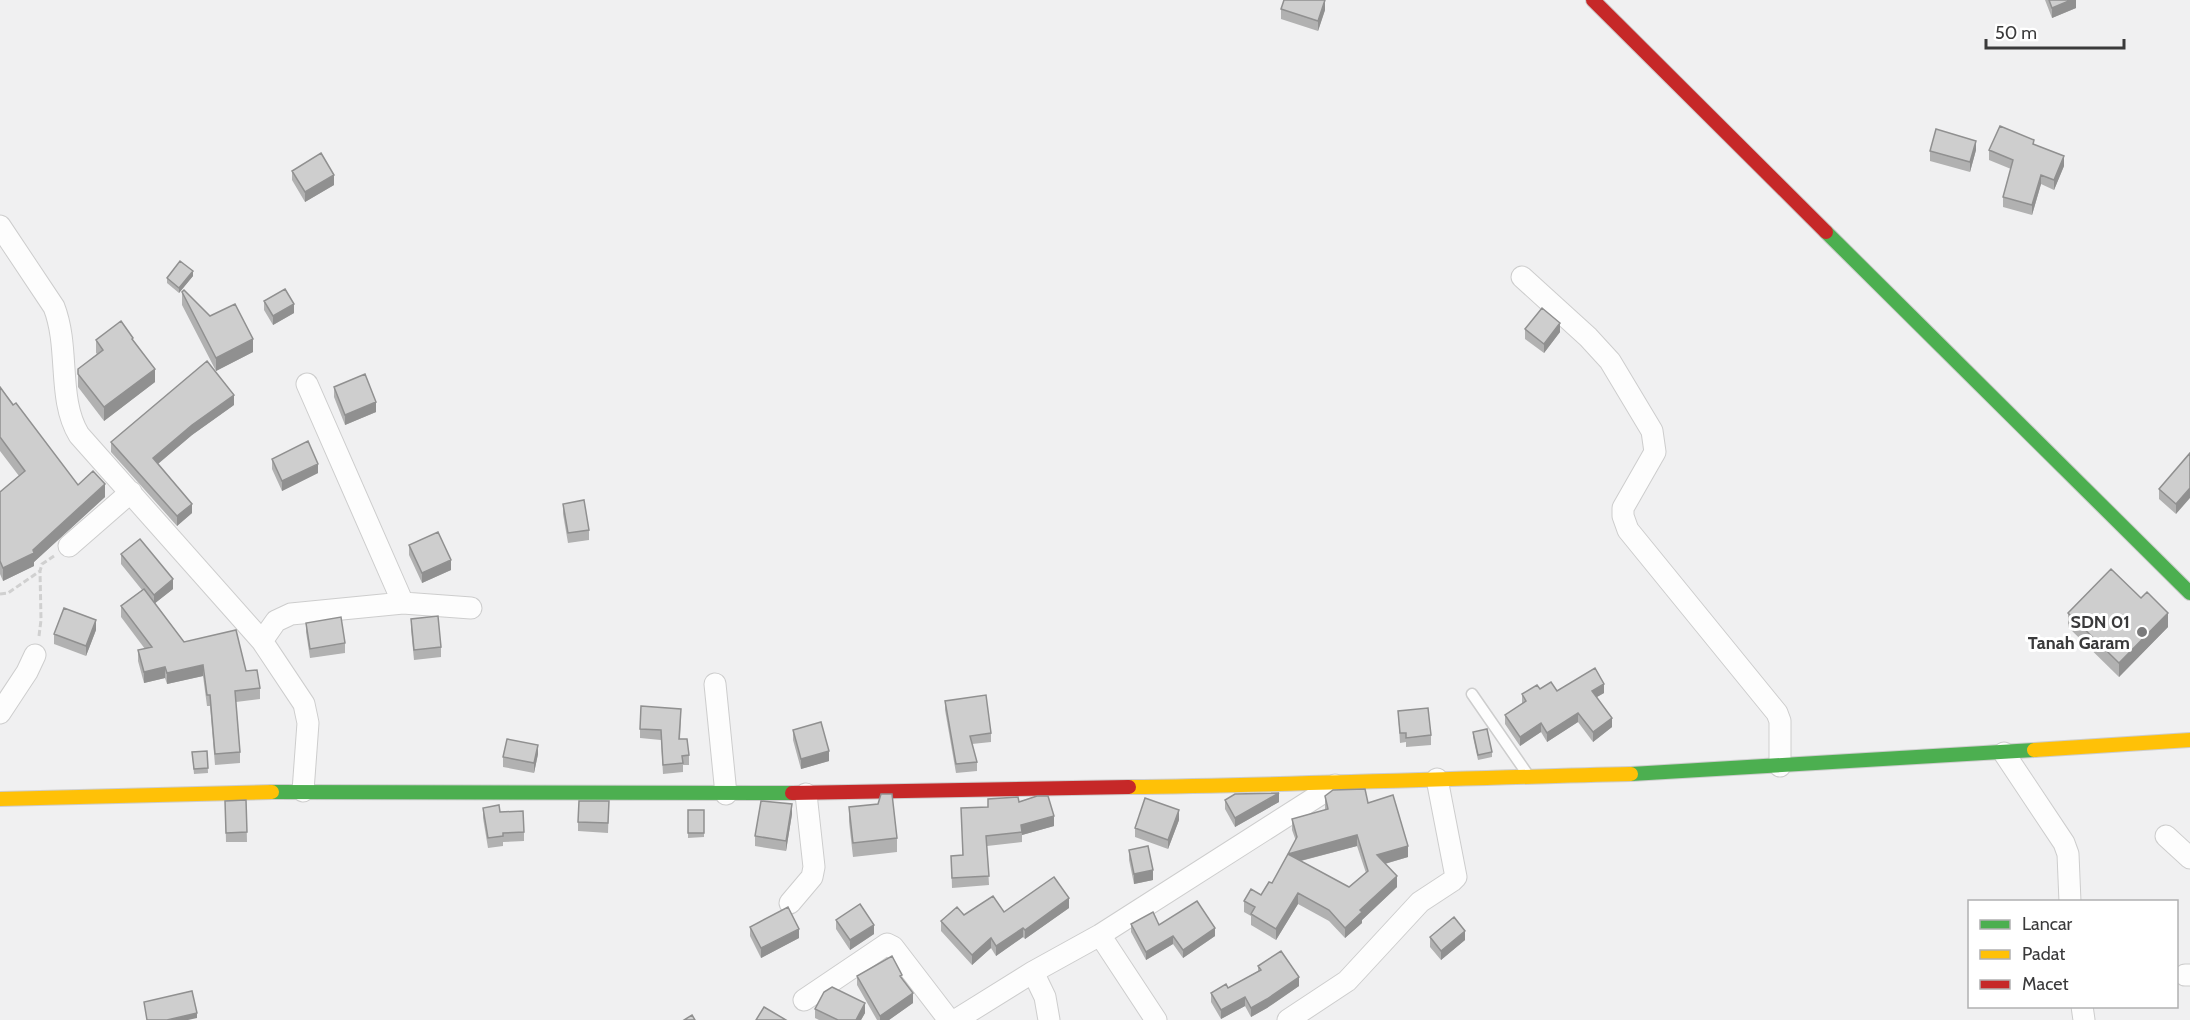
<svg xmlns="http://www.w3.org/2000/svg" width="2190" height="1020" viewBox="0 0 2190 1020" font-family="Cabin,sans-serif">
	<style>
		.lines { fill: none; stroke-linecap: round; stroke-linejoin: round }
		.lane-casing { stroke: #cdcdcd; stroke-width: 13 }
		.street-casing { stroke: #cdcdcd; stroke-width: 23 }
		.fast-casing { stroke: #cdcdcd; stroke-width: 16 }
		.slow-casing { stroke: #cdcdcd; stroke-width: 16 }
		.jam-casing { stroke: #cdcdcd; stroke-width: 16 }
		.path { stroke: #d0d0d0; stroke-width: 3; stroke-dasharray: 6 3; stroke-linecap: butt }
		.lane { stroke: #fdfdfd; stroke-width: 10 }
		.street { stroke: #fdfdfd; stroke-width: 21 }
		.fast { stroke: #4caf50; stroke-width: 14 }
		.slow { stroke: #ffc107; stroke-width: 14 }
		.jam { stroke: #c62828; stroke-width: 14 }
		.wall { fill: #b1b1b1; fill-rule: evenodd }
		.shaded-wall { fill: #909090 }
		.building { fill: #cecece; stroke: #909090; stroke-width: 1.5 }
		.poi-dot { fill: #7a7a7b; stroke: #fff; stroke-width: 2 }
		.labels { text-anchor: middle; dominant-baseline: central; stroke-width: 6; stroke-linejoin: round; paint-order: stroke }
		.poi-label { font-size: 18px; font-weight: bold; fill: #3a3a3b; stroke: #fff; text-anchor: end }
	</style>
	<rect width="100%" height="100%" fill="#f0f0f1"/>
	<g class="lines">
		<defs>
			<path id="lane" d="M1472 694 1526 772"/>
			<path id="street" d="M0 226 54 307C70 348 57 399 79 435L262 641 304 704 308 723 303 791
				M1522 277 1588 337 1610 361 1652 431 1655 452 1623 508V516L1628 530 1777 713 1780 721V766
				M69 546 131 492
				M403 603 471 608
				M262 641 276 621 291 614 403 603 307 384
				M715 684 726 794
				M0 713 27 672 35 655
				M2004 753 2064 843 2068 854 2070 902
				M2166 836 2190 858
				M790 903 812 877 814 867 806 794
				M1100 935 1156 1020
				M1033 972 1045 997 1049 1020
				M2185 975H2190
				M804 1000 887 944 893 947 949 1020
				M2082 1006 2084 1020
				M956 1020 1033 972 1100 935 1335 785
				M1288 1020 1347 981 1420 902 1452 881 1456 877 1437 779"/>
			<path id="fast" d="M1826 232 2190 593
				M1631 774 2034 750
				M272 792 792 793"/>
			<path id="slow" d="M2034 750 2190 740
				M1129 787C1296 785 1464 778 1631 774
				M0 799 272 792"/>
			<path id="jam" d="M1593 0 1826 232
				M792 793 1129 787"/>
		</defs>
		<use href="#lane" class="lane-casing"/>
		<use href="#street" class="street-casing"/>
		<use href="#fast" class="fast-casing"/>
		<use href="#slow" class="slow-casing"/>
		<use href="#jam" class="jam-casing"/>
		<path class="path" d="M0 594 8 593 40 571
			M39 636 41 620 40 571 42 564 54 556"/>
		<use href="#lane" class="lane"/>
		<use href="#street" class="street"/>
		<use href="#fast" class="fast"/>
		<use href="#slow" class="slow"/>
		<use href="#jam" class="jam"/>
	</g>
	<path class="wall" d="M2045 0H2076V8L2052 18Z
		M1281 9 1325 10 1318 31 1281 19Z
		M2034 144 2064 166 2054 190 2041 184 2032 215 2003 207V197L2011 169 1989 160V150Z
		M1976 150 1970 172 1930 161V151Z
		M292 171 334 185 305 202 292 180Z
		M193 276 179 293 167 283V278Z
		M182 292 210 316 253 352 216 371 182 305Z
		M264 301 294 313 273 325 264 310Z
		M1525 329 1560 332 1544 353 1525 339Z
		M96 340 133 341 155 382 104 421 78 387V369L97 354 96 353Z
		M0 387 78 485 105 497 34 562V566L3 581 0 574V492L19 476 0 451Z
		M334 387 376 412 345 425 334 397Z
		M234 405 192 435 158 464 192 513 177 526 111 452V442Z
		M2190 453 2176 514 2159 499V489Z
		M272 459 318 473 282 491 272 469Z
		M563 504 589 530V540L568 543 563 514Z
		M409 545 451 570 422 583 409 555Z
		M121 554 173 589 155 603 184 642 246 671 260 688V699L236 702 240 752V763L215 765 210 706H207L203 676 167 684 165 678 144 683 138 661V650L145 649 121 617V606L142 590 121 564Z
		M2068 613 2168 627 2119 677 2068 627Z
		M411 619 441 647V657L414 660 411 629Z
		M306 623 345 643V653L310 658 306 632Z
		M96 630 86 656 54 644V634Z
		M1540 689 1557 691 1604 693 1596 697 1612 727 1593 742 1578 722 1547 742 1541 732 1520 746 1505 724V715L1522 704V694Z
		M945 701 991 733V742L972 744 977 762V771L956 773 945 710Z
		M1398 711 1431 735V745L1406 747V742L1400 743Z
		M681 719 680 739 689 755V765H683V772L663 774 661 740 640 738V729Z
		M793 730 829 761 801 769 793 740Z
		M1473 732 1492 752V757L1478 760 1473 737Z
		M207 751 208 773 194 774 192 752Z
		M538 754 534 773 503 767V757Z
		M1325 796 1368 803 1408 857 1385 864 1397 887 1362 920V923L1345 938 1329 921 1298 904 1276 940 1251 925V916L1244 912V901L1261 895 1272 883 1296 841 1292 830V819L1325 810ZM1357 846 1366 873 1349 887 1301 861Z
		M988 799 1019 802 1054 826 1022 835V842L987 846 989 885 952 888 951 856 962 855 988 807Z
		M246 800 247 842H226L225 801Z
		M1225 800 1279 802 1235 827 1225 809Z
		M609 801 608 833 578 831V822Z
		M849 807 897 838V852L853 857 849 822Z
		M483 808 500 812 524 832V841L503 842V846L488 848 483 818Z
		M688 810H704V837L688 838Z
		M792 814 786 851 755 846V836Z
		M1179 820 1168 849 1135 837V828Z
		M1129 850 1153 880 1134 884 1129 860Z
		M1069 908 1025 939 1023 937 996 956 991 948 972 965 941 931V921L964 915Z
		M836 920 874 934 850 950 836 929Z
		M1131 924 1159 925 1215 936 1183 958 1173 944 1146 960 1131 932Z
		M750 927 799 938 761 958 750 936Z
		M1430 937 1465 940 1441 960 1430 947Z
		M1258 966 1299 986 1267 1008 1251 1017 1245 1006 1221 1019 1211 1002V993L1228 988 1258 971Z
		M857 976 902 978 913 1003 889 1020H877L857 985Z
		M815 1009 865 1013 861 1020H819L815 1018Z"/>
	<path class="shaded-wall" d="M1325 0V10L1318 31V21Z
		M2071 0H2076V8L2052 18V8Z
		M1976 141V150L1970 172V162Z
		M2064 156V166L2054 190V180Z
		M334 175V185L305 202V192Z
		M2041 175V184L2032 215V205Z
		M193 271V276L179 293V288Z
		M294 304V313L273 325V316Z
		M1560 323V332L1544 353V344Z
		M253 339V352L216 371V358Z
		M155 369V382L104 421V407Z
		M234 395V405L192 435 153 468V458L192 425Z
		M376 402V412L345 425V415Z
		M318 464V473L282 491V481Z
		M105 484V497L34 562V566L3 581V568L33 550Z
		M2190 488V498L2176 514V504Z
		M192 504V513L177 526V516Z
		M451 560V570L422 583V573Z
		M173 579V589L154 604V595Z
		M2168 613V627L2119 677V663Z
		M96 620V630L86 656V646Z
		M203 665V676L167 684V673Z
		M165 667V678L144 683V672Z
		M1604 684V693L1592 700V691Z
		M1578 713V722L1547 742V733Z
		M1612 718V727L1593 742V732Z
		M1541 723V732L1520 746V737Z
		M538 745V754L534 773V763Z
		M829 751V761L801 769V759Z
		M1279 793V802L1235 827V818Z
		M792 804V814L786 851V841Z
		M1179 810V820L1168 849V840Z
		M1054 816V826L1022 835 1021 825Z
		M1357 835V846L1288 864V854Z
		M1408 846V857L1377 866V855Z
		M1153 870V880L1134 884V874Z
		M1397 876V887L1362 920V923L1345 938V928L1360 910Z
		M1298 893V904L1276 940V929Z
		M1069 898V908L1025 939V930Z
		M874 925V934L850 950V940Z
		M1023 928V937L996 956V946Z
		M1215 928V936L1183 958V950Z
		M799 929V938L761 958V948Z
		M1465 931V940L1441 960V951Z
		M1173 936V944L1146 960V952Z
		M991 938V948L972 965V955Z
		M1299 977V986L1267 1008 1251 1017V1008Z
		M913 993V1003L889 1020H880V1016Z
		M1245 997V1006L1221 1019V1010Z
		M865 1003V1013L861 1020H856Z
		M197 1013V1018L188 1020H167Z"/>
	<path class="building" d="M1284 0H1325L1318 21 1281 9Z
		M2049 0H2071L2052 8Z
		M2000 126 2034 140 2033 144 2064 156 2054 180 2041 175 2032 205 2003 197 2013 160 1989 150Z
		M1936 129 1976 141 1970 162 1930 151Z
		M321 153 334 175 305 192 292 171Z
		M180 261 193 271 179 288 167 278Z
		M285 289 294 304 273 316 264 301Z
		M184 290 210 316 235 304 253 339 216 358 182 292Z
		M1542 308 1560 323 1544 344 1525 329Z
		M121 321 133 338 132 339 155 369 104 407 78 374V369L103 350 96 340Z
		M207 361 234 395 192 425 153 458 192 504 177 516 111 442Z
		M365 374 376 402 345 415 334 387Z
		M0 387 13 405 16 403 78 485 93 471 105 484 33 550 34 553 3 568 0 561V492L25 471 0 437Z
		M308 441 318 464 282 481 272 459Z
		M2190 453V488L2176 504 2159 489Z
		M584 500 589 530 568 533 563 504Z
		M438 532 451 560 422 573 409 545Z
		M140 539 173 579 154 595 121 554Z
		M2111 569 2141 598 2147 592 2168 613 2119 663 2068 613Z
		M144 589 184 642 236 630 246 671 257 670 260 688 235 691 240 752 215 754 210 695H207L203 665 167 673 165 667 144 672 138 650 152 647 121 606Z
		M64 608 96 620 86 646 54 634Z
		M438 616 441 647 414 650 411 619Z
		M341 617 345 643 310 649 306 623Z
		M1595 668 1604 684 1592 691 1612 718 1593 732 1578 713 1547 733 1541 723 1520 737 1505 715 1526 701 1522 694 1537 685 1540 689 1551 682 1557 691Z
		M986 695 991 733 970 736 977 762 956 764 945 701Z
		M641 706 681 709 679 739H687L689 755 682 756 683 763 663 765 661 730 640 729Z
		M1428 708 1431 735 1406 738V733H1400L1398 711Z
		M821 722 829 751 801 759 793 730Z
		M1487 729 1492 752 1478 755 1473 732Z
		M507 739 538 745 534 763 503 757Z
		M207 751 208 768 194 769 192 752Z
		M1365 789 1368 803 1393 795 1408 846 1377 855 1397 876 1360 910 1362 912 1345 928 1329 910 1298 893 1276 929 1251 914 1255 907 1244 901 1251 889 1261 895 1269 882 1272 883 1288 854 1349 887 1368 871 1357 835 1288 854 1297 837 1292 819 1328 809 1325 796 1333 790Z
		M1279 793 1235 818 1225 800 1235 794Z
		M881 794H892L897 838 853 843 849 807 878 804Z
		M1037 796H1048L1054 816 1021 825 1022 832 986 836 989 876 952 878 951 856 963 855 961 808 988 807V799L1018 797 1019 802Z
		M1145 798 1179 810 1168 840 1135 828Z
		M246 800 247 832 226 833 225 801Z
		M579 801H609L608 823 578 822Z
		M761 801 792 804 786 841 755 836Z
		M499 805 500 812 523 811 524 832 503 833V836L488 838 483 808Z
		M688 810H704V833H688Z
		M1148 846 1153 870 1134 874 1129 850Z
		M1054 877 1069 898 1025 930 1023 928 996 946 991 938 972 955 941 921 957 907 964 915 993 896 1004 912Z
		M1197 901 1215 928 1183 950 1173 936 1146 952 1131 924 1153 912 1159 925Z
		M860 904 874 925 850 940 836 920Z
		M788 907 799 929 761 948 750 927Z
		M1454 917 1465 931 1441 951 1430 937Z
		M1281 951 1299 977 1267 999 1251 1008 1245 997 1221 1010 1211 993 1226 984 1228 988 1261 970 1258 966Z
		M892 956 902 975 900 976 913 993 880 1016 857 976Z
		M832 987 865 1003 856 1020H838L815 1009 824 992Z
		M192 991 197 1013 167 1020H147L144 1002Z
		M764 1007 786 1020H756Z
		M692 1015 695 1020H684Z"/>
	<circle class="poi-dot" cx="2142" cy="632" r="6"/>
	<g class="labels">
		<g class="poi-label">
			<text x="2130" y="622">SDN 01<tspan x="2130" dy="21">Tanah Garam</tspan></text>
		</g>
	</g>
	<rect x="1968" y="900" width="210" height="108" fill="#ffffff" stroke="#b0b0b1" stroke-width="1.5"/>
	<rect x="1980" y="920" width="30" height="9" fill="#4caf50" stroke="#b0b0b1" stroke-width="1.5"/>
	<text x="2022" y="930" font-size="18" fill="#3a3a3b">Lancar</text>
	<rect x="1980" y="950" width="30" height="9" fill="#ffc107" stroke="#b0b0b1" stroke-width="1.5"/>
	<text x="2022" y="960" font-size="18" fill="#3a3a3b">Padat</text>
	<rect x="1980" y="980" width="30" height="9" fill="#c62828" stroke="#b0b0b1" stroke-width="1.5"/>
	<text x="2022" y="990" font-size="18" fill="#3a3a3b">Macet</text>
	<path d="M1986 39v9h138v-9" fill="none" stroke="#3a3a3b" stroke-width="3"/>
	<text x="1995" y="39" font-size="18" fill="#3a3a3b" stroke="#ffffff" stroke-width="4.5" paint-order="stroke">50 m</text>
</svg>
